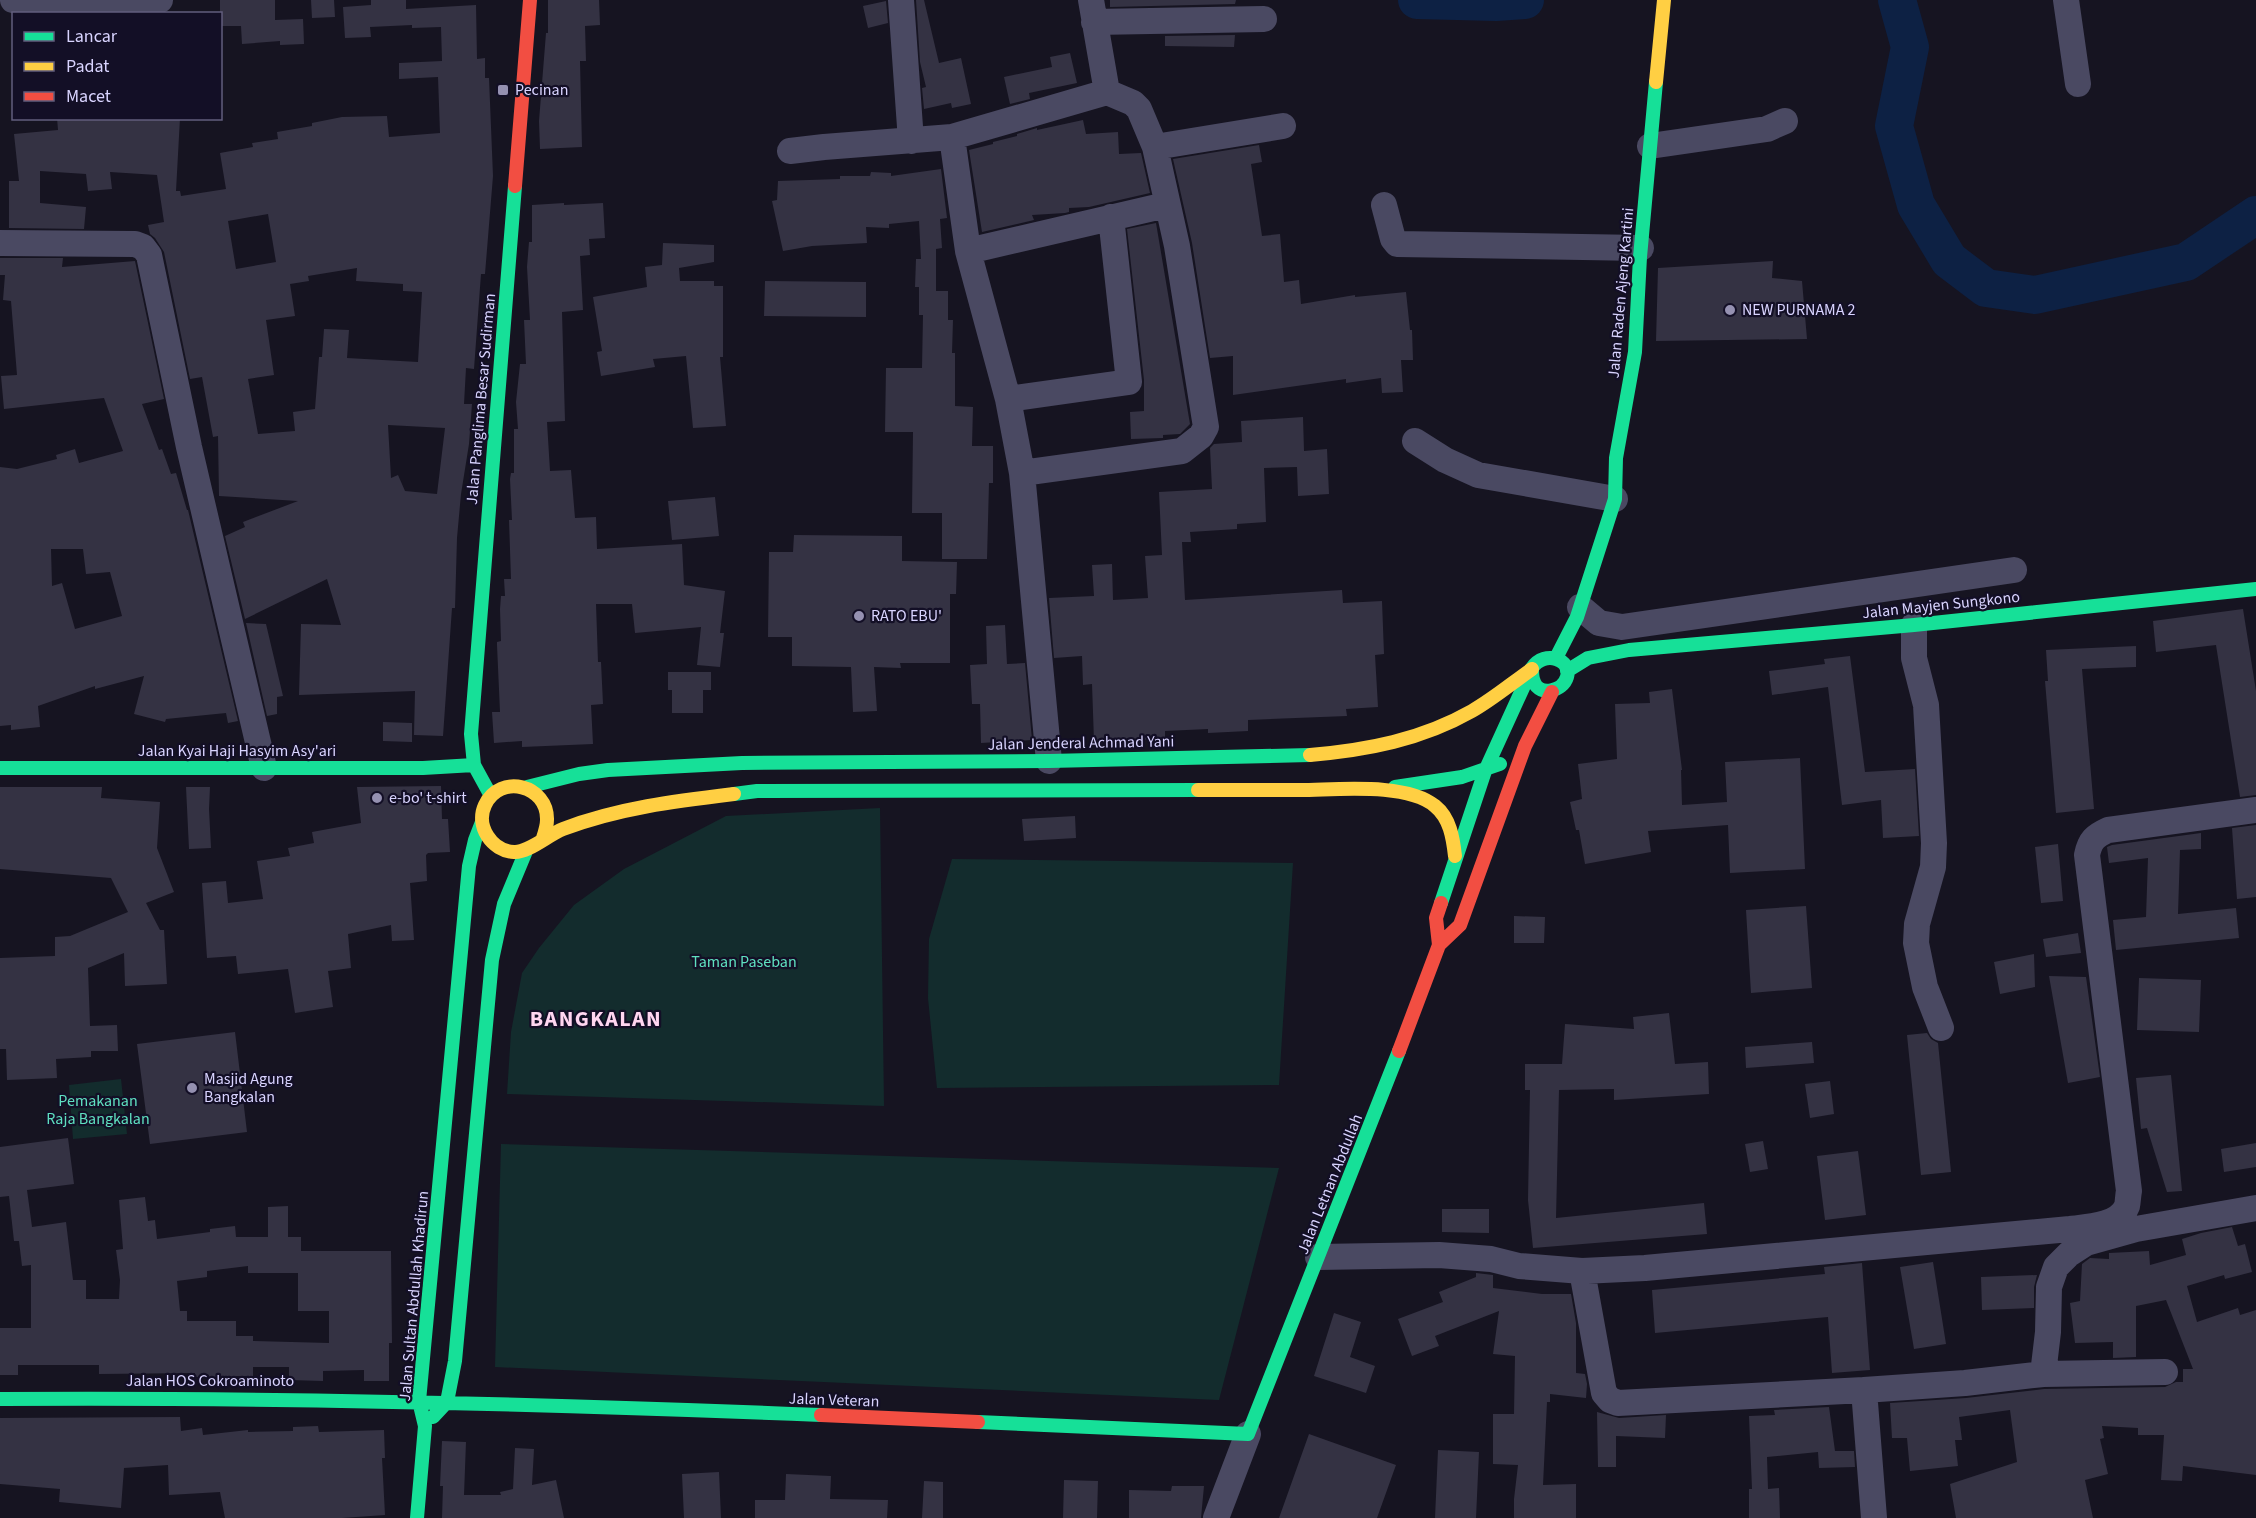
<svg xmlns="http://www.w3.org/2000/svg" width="2256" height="1518" viewBox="0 0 2256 1518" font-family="'Source Sans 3',sans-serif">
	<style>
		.green { fill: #132c2d }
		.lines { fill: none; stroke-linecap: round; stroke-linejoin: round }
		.river { stroke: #0d2144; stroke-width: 38 }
		.building { fill: #343243; fill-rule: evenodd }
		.street { stroke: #4a4962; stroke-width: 26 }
		.fast { stroke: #16e098; stroke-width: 14 }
		.slow { stroke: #ffcf43; stroke-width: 14 }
		.jam { stroke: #f24e42; stroke-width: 14 }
		.poi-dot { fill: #9591b1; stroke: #130f26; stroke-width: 2 }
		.labels { text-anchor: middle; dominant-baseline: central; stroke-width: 4.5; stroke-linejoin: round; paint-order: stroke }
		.poi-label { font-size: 16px; fill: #d9d4ff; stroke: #130f26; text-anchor: start }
		.street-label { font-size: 16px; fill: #d9d4ff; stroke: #130f26 }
		.park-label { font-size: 16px; fill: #5fe0c0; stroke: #130f26 }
		.district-label { font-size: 22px; font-weight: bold; letter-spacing: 1.5px; fill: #ffd6f0; stroke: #130f26 }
	</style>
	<rect width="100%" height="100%" fill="#161421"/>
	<path class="green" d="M880 808 884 1106 507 1094 511 1032 522 973 539 948 574 905 624 869 726 816Z
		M952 859 1293 863 1279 1085 937 1088 928 998 929 939Z
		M121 1079 127 1134 73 1139 69 1085Z
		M501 1144 1279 1168 1219 1400 495 1367Z"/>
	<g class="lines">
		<path class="river" d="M1417 0 1496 2 1525 0
			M1897 0 1910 47 1894 126 1916 205 1949 260 1986 288 2035 295 2186 262 2256 215"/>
	</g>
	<path class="building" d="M220 0H275V20L303 19 304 44 280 45V41L242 44 241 26H220Z
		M311 0H334L335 17 312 18Z
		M371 0H406V9L476 5 477 59 485 58V78H489L493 176 485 274H481L474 369 466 368 464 404H472L469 444 461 494 457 538 455 608H452L443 736 414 735 415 691 299 695 301 624 341 625 327 579 245 619 225 536 245 527 243 522 298 501 219 496 218 436 213 437 202 377 190 379 164 252 155 238 150 234 148 225 164 222 157 175 110 172 112 189 88 191 86 174 40 171V203L86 207 84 229 9 228V181H19L14 134 58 130 57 118H180L176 191H180L181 196 226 189 220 153 253 147 252 143 278 139 277 132 312 126V123L342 117 387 116 389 137 440 133 438 77 399 79V63L442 61 441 27 412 28V25L370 27 371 37 345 38 343 7 371 5ZM268 214 276 262 236 269 228 221ZM357 268 356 281 403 284V291L422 292 418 362 347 358 349 330 324 329 322 357H319L315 409 293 412 295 431 258 434 248 379 274 375 266 320 295 316 290 284 309 281 308 276ZM388 425 445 428 437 494 405 491 398 475 391 478Z
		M548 0H599L600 25 585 26 586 61H580L582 147 540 149 539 121 546 33H548Z
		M916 0H924L939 63 961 58 971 104 952 108 951 103 924 109 922 88 926 87 920 62Z
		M1110 0H1236L1235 4 1110 7Z
		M886 1 888 23 868 28 863 6Z
		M1235 35 1234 47 1165 46V36Z
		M1070 53 1077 83 1029 93 1030 99 1010 104 1004 77 1052 67 1050 57Z
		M1083 120 1086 134 1118 132 1119 154 1141 153 1150 193 1089 207 1069 208V212L1065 213 1032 215 1034 220 982 232 969 150 993 144V142L1017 136V134L1037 128V130Z
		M1259 145 1262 162 1251 164 1262 236 1280 234 1284 282 1299 280 1301 304 1355 295V297L1406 292 1410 330H1412L1413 360H1401L1403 392 1382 393 1381 378 1346 383V379L1233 395V356L1210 358 1192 243 1173 159Z
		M941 169 947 218 940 219 942 248 936 249V291H948V320H953L952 353H955V406L973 407 972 446H993V483H989L987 559H942V513H912L913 432H885L886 368H922L923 315H919V287H915L916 259H921L919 221 889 224V228L866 227 867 243 812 246 783 251 772 201 777 200 778 181 840 179V176H870L871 172 891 173V176Z
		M564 203V205L603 203 605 238 589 239 590 255 580 256 583 310 562 312 565 421 547 422 550 471 571 470 575 518 596 517 597 549 682 544 684 585 725 591 720 633H724L720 667 697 665 701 627 635 633 632 604H596L598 662H601L603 704 591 705 593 744 522 747V741L494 743 492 712H500L497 645V642L501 641 500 609 501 596H505L504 579H511L509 520H512L510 479 511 473H514V429H518L516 402 520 364H526L524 320H530L527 267 529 242H532V205Z
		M1156 223 1190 424 1180 434 1163 435V438L1131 439 1130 412 1144 411V380L1127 229Z
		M663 243 714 245V262L679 268 680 281H714V286H723V357H720L726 426 693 428 686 356 653 359 655 367 601 376 597 352 602 351 593 297 647 287 645 267 662 265Z
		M0 258H63L62 267 135 261 164 399 142 404 159 450 162 449 171 474 176 473 187 510H188L238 721 228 723 226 713 166 719 165 722 134 714 144 676 95 689V686L38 706 40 727 11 730V725L0 726V467L17 469 57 459 56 455 75 449 79 463 123 451 104 398 4 409 1 376 17 375 11 301 3 300 5 275H0ZM51 549H83L86 574 110 572 122 616 75 629 62 583 52 586Z
		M1773 261 1772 278 1802 281 1807 339 1656 341 1658 268Z
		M765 281 866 282V317L764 316Z
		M1303 417 1304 451 1327 449 1329 494 1298 496 1297 467 1264 468 1266 522 1237 524V529L1190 532 1191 542H1182L1185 600 1342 590 1343 603 1382 601 1384 654 1375 655 1378 707 1346 709 1347 716 1248 720V731L1208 733V729L1165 731V739L1094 741 1092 684 1083 685 1082 656 1054 658 1049 598 1094 596 1092 565 1112 564 1113 600 1148 598 1145 556 1162 555 1159 492 1212 489 1210 448 1214 444 1242 442 1241 421Z
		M715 497 719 536 672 540 668 501Z
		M794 535 902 536V561L957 562 956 594H950V663H900L901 668 874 667 877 711 853 712 851 667 792 666V637H768L769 552H793Z
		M2243 609 2256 691V795L2240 797 2216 645 2156 652 2153 621Z
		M246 623 266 624 283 696 277 697V714L267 716Z
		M1005 625 1007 664 1025 663 1032 740 981 743 980 704H972L970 665 987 664 986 626Z
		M2136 646V667L2082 669 2094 809 2056 813 2045 681H2048L2046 650Z
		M1850 656 1865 772 1915 769 1919 836 1883 838 1881 800 1842 805 1828 687 1772 695 1769 671 1825 664 1824 659Z
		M668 672H711V690H703V713H672V690H668Z
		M1672 689 1682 770H1681L1682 805 1727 802 1725 762 1800 758 1805 869 1730 873 1728 825 1648 831 1651 852 1585 864 1579 830H1576L1570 802 1582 799 1578 764 1617 759 1615 704 1650 703 1649 692Z
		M383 722 412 723V742L383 741Z
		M441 786 442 819H448L450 852 428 853 426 855 427 881 410 883 414 940 392 941 391 925 348 934 351 968 328 971 333 1007 295 1013 288 969 238 974 236 956 207 958 202 883 226 881 228 903 263 899 257 861 290 856 288 848 314 843 312 832 361 823 357 787Z
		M0 787H102L101 798 160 802 157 848 174 892 146 903 160 930H164L167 984 125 986 124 953 88 968 90 1026 117 1025 118 1051H91V1057L56 1059 57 1078 7 1080 6 1049H0V958L55 956V937L70 936 128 912 111 878 0 869Z
		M186 787H210L209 809 211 848 189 849Z
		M1075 816 1076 838 1024 841 1022 819Z
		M2256 825V897L2237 899 2232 828Z
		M2201 833V849L2180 850 2178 914 2236 908 2239 938 2116 950 2113 920 2146 917 2148 858 2109 863 2107 847 2112 845Z
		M2058 844 2063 901 2041 903 2035 847Z
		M1806 906 1812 988 1751 993 1746 910Z
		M1514 916 1545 917 1544 943H1514Z
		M2078 933 2081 953 2046 957 2043 939Z
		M2034 954 2035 987 2000 994 1994 962Z
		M2049 976 2086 977 2100 1077 2068 1083Z
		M2139 978 2201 980 2199 1032 2137 1030Z
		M1669 1013 1675 1064 1708 1062 1709 1094 1614 1100V1089L1559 1090 1556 1218 1704 1203 1707 1234 1533 1248 1528 1200 1530 1090H1525V1064H1562L1565 1024 1634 1029 1633 1017Z
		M235 1032 247 1132 150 1144 137 1044Z
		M1927 1033 1931 1039 1938 1043 1951 1172 1921 1175 1907 1035Z
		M1812 1042 1814 1063 1746 1068 1745 1047Z
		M2171 1075 2182 1191 2167 1192 2147 1128 2141 1129 2136 1078Z
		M1830 1081 1834 1114 1810 1118 1805 1084Z
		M68 1138 74 1184 27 1190 32 1227 66 1222 73 1280H86V1299H119L120 1280 116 1250 123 1249 119 1200 145 1197 148 1221 155 1220 157 1239 210 1232V1229L235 1226 236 1237H268V1207L288 1206V1237H301V1251H391L392 1343H389V1381H364V1370L323 1371V1381L289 1380V1367H253V1376H236V1380H216V1377H195V1373L99 1374V1365H18V1375H0V1328H31V1265L22 1266 19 1241H14L9 1196 0 1197V1147ZM248 1266V1273H298V1311H329V1343L253 1341V1336H236V1321H187V1311H180L177 1281 207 1277V1271Z
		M1763 1141 1768 1169 1750 1172 1745 1144Z
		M2256 1143V1167L2224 1172 2221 1149Z
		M1858 1151 1866 1215 1825 1220 1817 1156Z
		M1442 1209H1489V1233L1442 1232Z
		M2232 1227 2238 1246 2245 1244 2252 1272 2225 1279 2224 1275 2187 1286 2197 1322 2238 1308 2240 1315 2256 1310V1475L2183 1466 2182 1481 2161 1480 2164 1435H2138V1428L2102 1426 2104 1438 2100 1439 2108 1474 2085 1480 2093 1518H1956L1950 1484 2017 1462 2010 1410 1959 1417 1962 1440H1955L1958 1466 1910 1471 1907 1438H1892L1890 1403 1966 1398 2044 1389 2165 1387 2176 1382H2183V1369H2193L2166 1300 2136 1306V1357L2113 1358V1342L2075 1343 2070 1303 2080 1301 2082 1264 2090 1258 2109 1259V1253L2149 1251 2150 1265 2186 1255 2182 1239 2201 1233Z
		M1933 1262 1946 1344 1914 1349 1900 1267Z
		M1862 1263 1870 1370 1832 1373 1828 1317 1655 1333 1652 1290 1825 1274 1824 1267Z
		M1476 1273 1493 1275V1288L1542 1294H1571L1576 1323V1373L1585 1374 1587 1384 1586 1398 1550 1394V1402H1547L1543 1485 1576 1484V1518H1514V1499L1518 1465 1493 1464V1414H1514L1515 1356 1493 1354 1499 1311 1435 1336 1439 1346 1412 1356 1398 1319 1443 1302 1439 1292 1476 1277Z
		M2037 1275 2034 1287V1308L1982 1310 1981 1277Z
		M1334 1313 1361 1322 1350 1357 1375 1366 1366 1393 1314 1376Z
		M1829 1407 1835 1451H1854L1855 1467 1819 1468 1818 1452 1767 1457 1768 1489 1779 1488 1780 1518H1749V1489H1752L1749 1416 1775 1415 1774 1410Z
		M1597 1412 1619 1418 1666 1415 1665 1438 1616 1436V1467H1598Z
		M180 1417 181 1431 202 1428 203 1435 248 1430V1432L293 1431V1427L318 1426 319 1432 384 1430 385 1458H382L385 1515 342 1518H225L220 1492 169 1495 168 1465 124 1468 121 1508 59 1502 60 1489 0 1484V1418Z
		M1309 1434 1396 1465 1377 1518H1279Z
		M442 1441 466 1442 464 1495H501L500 1492 513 1489 515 1448 534 1449 532 1485 556 1480 564 1518H442L443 1486H440Z
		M1438 1450 1479 1452 1476 1518H1435Z
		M719 1472 721 1518H684L682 1474Z
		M786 1474 831 1476 830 1499 888 1500 887 1518H755V1500H785Z
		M1064 1480 1098 1481 1097 1518H1063Z
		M924 1481 943 1482V1518H922Z
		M1172 1486H1204L1201 1518H1129V1490L1171 1491Z"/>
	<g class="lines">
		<path class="street" d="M13 0C31 5 48 11 67 12 96 14 132 7 160 0
			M901 0 911 141
			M2066 0 2078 84
			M1094 22 1264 19
			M952 137 968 251 1008 399 1022 473 1049 761
			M1650 146 1767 129 1785 121
			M1155 147 1283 126
			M790 151 824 147 952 137 1107 92
			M1384 205 1393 239 1397 244 1641 248
			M0 243 135 244 143 247 149 255 189 447 264 768
			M968 251 1166 205
			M1008 399 1129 382 1111 217
			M1415 441 1445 460 1478 475 1615 499
			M1022 473 1182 451 1201 436 1206 427 1177 246 1155 147 1139 109 1133 103 1107 92 1091 0
			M1580 607 1599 623 1622 627 2014 570
			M1914 625V658L1926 705 1934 843 1933 867 1917 924 1916 943 1925 987 1941 1028
			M1318 1257 1439 1255 1491 1259 1519 1266 1582 1271 1604 1393 1610 1400 1618 1403 1864 1390
			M1582 1271 1645 1268 2070 1229C2087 1227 2119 1226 2127 1206 2128 1202 2128 1195 2129 1191L2087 855C2090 840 2095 836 2108 830L2256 810
			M2043 1374 2165 1372
			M1216 1518 1248 1434
			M1874 1518 1864 1390 1965 1383 2043 1374 2048 1332 2049 1287 2056 1267 2069 1254 2086 1243 2136 1229 2256 1208"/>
		<path class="fast" d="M1556 658 1577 617 1615 499 1616 458 1635 352 1640 257 1656 82
			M1567 671 1588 658 1629 650 1914 625 2256 589
			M0 768H423L474 765
			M527 787 579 774 608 770 742 763 1049 761 1310 755
			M1395 787 1462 777 1500 764
			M734 794 757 791 1198 790
			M491 796 474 765 471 734 515 186
			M1441 903 1485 771 1532 668C1545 649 1572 660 1567 677 1563 691 1540 697 1534 682 1532 678 1532 672 1532 668
			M0 1399C274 1397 547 1404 821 1415
			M433 1417 447 1402 455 1361 492 960 504 904 526 851
			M978 1422 1248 1434 1399 1051
			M417 1518 425 1426 419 1401 469 866 475 840 482 822"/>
		<path class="slow" d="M1656 82 1664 0
			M1310 755C1367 750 1421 740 1472 711 1493 699 1512 683 1532 669
			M1198 790C1232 790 1266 790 1300 790 1336 790 1406 782 1435 806 1450 818 1453 838 1455 856
			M543 838C545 832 547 826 547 820 548 785 500 773 485 805 475 826 492 851 514 852 528 853 548 835 563 829 618 808 676 801 734 794"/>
		<path class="jam" d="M515 186 530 0
			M1439 945 1460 925 1525 746 1552 692
			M1399 1051 1439 945 1436 918 1441 903
			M821 1415 978 1422"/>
	</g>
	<g class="poi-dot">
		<rect x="497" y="84" width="12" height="12" rx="3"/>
		<circle cx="1730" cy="310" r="6"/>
		<circle cx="859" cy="616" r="6"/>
		<circle cx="377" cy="798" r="6"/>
		<circle cx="192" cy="1088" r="6"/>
	</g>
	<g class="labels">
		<g class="poi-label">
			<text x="515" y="90">Pecinan</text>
			<text x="1742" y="310">NEW PURNAMA 2</text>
			<text x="871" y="616">RATO EBU'</text>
			<text x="389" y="798">e-bo' t-shirt</text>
			<text x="204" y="1079">Masjid Agung<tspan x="204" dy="18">Bangkalan</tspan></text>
		</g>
		<g class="street-label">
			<text transform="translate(1621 293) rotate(-85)">Jalan Raden Ajeng Kartini</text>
			<text transform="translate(481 399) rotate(-85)">Jalan Panglima Besar Sudirman</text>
			<text transform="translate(1941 605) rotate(-6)">Jalan Mayjen Sungkono</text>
			<text transform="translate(1081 743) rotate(-1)">Jalan Jenderal Achmad Yani</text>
			<text x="237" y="751">Jalan Kyai Haji Hasyim Asy'ari</text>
			<text transform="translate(1330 1184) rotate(-68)">Jalan Letnan Abdullah</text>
			<text transform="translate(414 1296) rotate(-85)">Jalan Sultan Abdullah Khadirun</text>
			<text x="210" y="1381">Jalan HOS Cokroaminoto</text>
			<text transform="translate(834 1400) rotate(2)">Jalan Veteran</text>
		</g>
		<g class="park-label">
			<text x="744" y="962">Taman Paseban</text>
			<text x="98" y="1101">Pemakanan<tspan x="98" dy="18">Raja Bangkalan</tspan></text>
		</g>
		<g class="district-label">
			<text x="596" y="1019">BANGKALAN</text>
		</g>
	</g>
	<rect x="12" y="12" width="210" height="108" fill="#130f26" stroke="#625e7d" stroke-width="1.5"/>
	<rect x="24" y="32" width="30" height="9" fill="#16e098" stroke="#625e7d" stroke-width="1.5"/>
	<text x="66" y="42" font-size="18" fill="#d9d4ff">Lancar</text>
	<rect x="24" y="62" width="30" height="9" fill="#ffcf43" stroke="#625e7d" stroke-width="1.5"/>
	<text x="66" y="72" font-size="18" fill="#d9d4ff">Padat</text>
	<rect x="24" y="92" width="30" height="9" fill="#f24e42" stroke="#625e7d" stroke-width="1.5"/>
	<text x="66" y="102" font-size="18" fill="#d9d4ff">Macet</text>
</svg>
